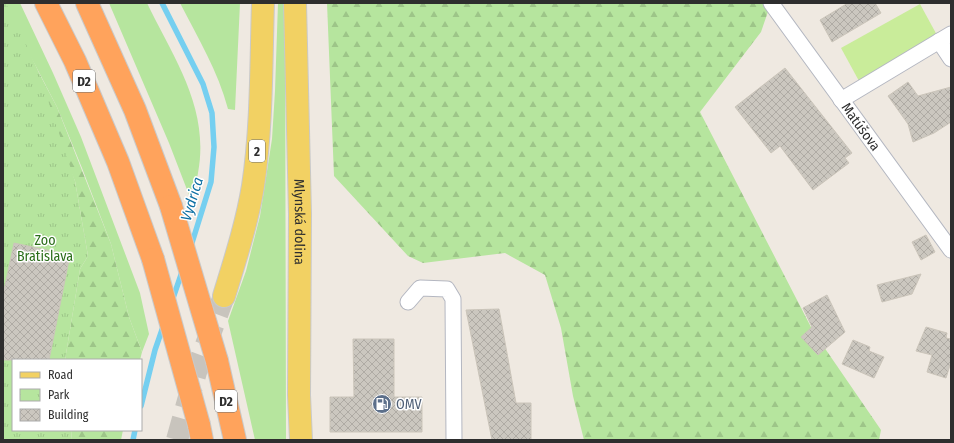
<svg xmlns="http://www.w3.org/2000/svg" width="954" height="443" viewBox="0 0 954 443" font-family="'Fira Sans Condensed',sans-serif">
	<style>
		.grass { fill: #b6e59e }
		.forest { fill: url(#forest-firs) }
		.park { fill: url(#park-tufts) }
		.pitch { fill: #c9ec9a }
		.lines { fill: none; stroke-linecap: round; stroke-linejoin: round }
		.stream { stroke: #75cff0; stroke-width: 5.5 }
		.building { fill: url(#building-cross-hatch); stroke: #cbc5ba }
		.primary-tunnel { stroke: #c8c4bd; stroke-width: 22; stroke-dasharray: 22 11; stroke-linecap: butt }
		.street-casing { stroke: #b4b7c1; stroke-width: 17 }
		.primary-casing { stroke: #c9c9c9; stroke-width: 24 }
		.highway-casing { stroke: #c9c9c9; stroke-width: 24 }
		.street { stroke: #fff; stroke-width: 15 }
		.primary { stroke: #f2d163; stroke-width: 22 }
		.highway { stroke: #ffa35c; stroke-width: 22 }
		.highway-bridge-casing { stroke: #c9c9c9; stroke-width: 24; stroke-linecap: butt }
		.highway-bridge { stroke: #ffa35c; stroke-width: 22 }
		.labels { text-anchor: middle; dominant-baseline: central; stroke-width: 3; stroke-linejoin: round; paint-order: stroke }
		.shield { fill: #fff; stroke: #6d6d6d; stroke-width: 1 }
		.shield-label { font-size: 13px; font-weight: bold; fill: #2e2e2e }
		.street-label { font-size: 14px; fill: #2e2e2e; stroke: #fff }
		.park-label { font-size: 14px; fill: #2c6e1b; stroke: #fff }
		.service-label { font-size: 14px; fill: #4e5e75; stroke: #fff; text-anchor: start }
		.water-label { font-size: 15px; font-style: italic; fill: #0d6fa3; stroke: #fff }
	</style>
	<defs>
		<pattern id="forest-firs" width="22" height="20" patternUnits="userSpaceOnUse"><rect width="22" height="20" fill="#b6e59e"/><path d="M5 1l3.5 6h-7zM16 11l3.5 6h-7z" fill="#9dc588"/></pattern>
		<pattern id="park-tufts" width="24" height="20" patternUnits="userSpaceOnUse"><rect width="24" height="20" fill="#b6e59e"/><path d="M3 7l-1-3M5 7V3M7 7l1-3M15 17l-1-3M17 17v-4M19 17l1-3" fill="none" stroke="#9dc588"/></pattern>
		<pattern id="building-cross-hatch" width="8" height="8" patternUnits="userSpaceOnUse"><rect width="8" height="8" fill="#cbc7bf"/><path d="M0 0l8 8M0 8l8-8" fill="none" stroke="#afaba4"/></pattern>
	</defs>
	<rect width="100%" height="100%" fill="#efe9e1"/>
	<path class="grass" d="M3 3H20L53 73 81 137 140 293 149 334 142 352 129 317 111 244 82 168 57 107Z
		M109 3H147C174 59 210 108 198 173 197 182 193 191 191 200L169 143Z
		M180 3H240L235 110 228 109C218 71 198 38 180 3Z
		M278 3H285L286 440H255L228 321 246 271 260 216 272 139 275 91Z"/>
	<path class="forest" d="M327 3H771L761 32 700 112 813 331 881 430 879 440H584L573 396 561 328 545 275 505 253 423 263 408 256 334 176Z
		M39 73 57 107 111 244 129 317 142 352 140 360H65L80 269 88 256 75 181 45 110Z
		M71 430H123L121 440H72Z"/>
	<path class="park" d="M3 3H5L11 11 39 73 75 181 88 256 80 269 65 360H13V430H71L72 440H3Z"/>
	<path class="pitch" d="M920 4 938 37 859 81 841 48Z"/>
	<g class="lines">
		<path class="stream" d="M162 3 203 84 212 113 214 147 211 182 191 246
			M172 301 183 269
			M141 406 155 350 164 324
			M133 440 135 430"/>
	</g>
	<path class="building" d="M848 3H875L881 13 832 42 820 20Z
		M785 68 852 153 845 158 849 163 813 190 780 146 771 153 735 107Z
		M908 82 918 96 951 87V122L934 133 913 142 908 124 888 96Z
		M926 235 935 252 921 260 912 242Z
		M14 243 70 255 49 360H3V295Z
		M921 274 912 294 882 302 877 285Z
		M827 295 845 332 818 355 801 337 812 327 803 308Z
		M499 309 516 403H531V440H492L466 310Z
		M926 327 947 333 946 338 951 339V362L946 378 927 372 932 355 916 351Z
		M353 339H394V397H422V432H330V397H354Z
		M853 340 870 347 869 351 884 357 874 378 842 364Z"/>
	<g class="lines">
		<path class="primary-tunnel" d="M177 440 196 372 224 296"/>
		<defs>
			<g id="street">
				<path id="s1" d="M771 3 951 250"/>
				<path d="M939 41 951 59"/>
				<path d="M841 100 951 34"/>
				<path d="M408 302 420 288 447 289 453 299 454 440"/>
			</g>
			<g id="primary">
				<path id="s2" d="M295 3 300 214 299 395 301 440"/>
				<path d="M224 296C235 260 247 223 253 186 262 126 261 64 263 3"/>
			</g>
			<path id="highway" d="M46 3 75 61 118 162 153 259
				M87 3 135 110 171 206
				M217 361 235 440
				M199 425 202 440"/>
		</defs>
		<use href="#street" class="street-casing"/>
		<use href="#primary" class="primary-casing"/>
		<use href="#highway" class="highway-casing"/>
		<use href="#street" class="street"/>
		<use href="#primary" class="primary"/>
		<use href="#highway" class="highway"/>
		<defs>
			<path id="highway-bridge" d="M171 206 217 361
				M153 259 199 425"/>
		</defs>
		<use href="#highway-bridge" class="highway-bridge-casing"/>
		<use href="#highway-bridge" class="highway-bridge"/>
	</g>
	<defs>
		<symbol id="fuel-disc" viewBox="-11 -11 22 22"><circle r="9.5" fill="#5c6f8a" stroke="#fff"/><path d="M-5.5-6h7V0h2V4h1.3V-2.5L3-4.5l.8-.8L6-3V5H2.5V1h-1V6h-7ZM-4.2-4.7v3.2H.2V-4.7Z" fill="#fff"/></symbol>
	</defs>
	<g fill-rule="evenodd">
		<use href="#fuel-disc" x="371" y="393" width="22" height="22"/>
	</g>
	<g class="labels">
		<g class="shield">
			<rect x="73" y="70" width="22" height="22" rx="3"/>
			<rect x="249" y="140" width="16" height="22" rx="3"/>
			<rect x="215" y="390" width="22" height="22" rx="3"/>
		</g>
		<g class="shield-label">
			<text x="84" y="81">D2</text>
			<text x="257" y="151">2</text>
			<text x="226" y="401">D2</text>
		</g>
		<g class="street-label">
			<text stroke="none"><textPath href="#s1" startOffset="153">Matúšova</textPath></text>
			<text stroke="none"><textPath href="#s2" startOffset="219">Mlynská dolina</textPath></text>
		</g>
		<g class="park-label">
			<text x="45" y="240">Zoo<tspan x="45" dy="16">Bratislava</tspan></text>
		</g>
		<g class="service-label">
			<text x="396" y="404">OMV</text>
		</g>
		<g class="water-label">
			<text transform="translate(192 199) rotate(-73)">Vydrica</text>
		</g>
	</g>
	<rect width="954" height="443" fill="none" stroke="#2e2e2e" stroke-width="8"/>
	<rect x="12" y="359" width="130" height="72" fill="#ffffff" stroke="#ababab"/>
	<rect x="20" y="372" width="20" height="6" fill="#f2d163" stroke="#ababab"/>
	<text x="48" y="379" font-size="12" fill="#2e2e2e">Road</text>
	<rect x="20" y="389" width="20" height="12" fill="url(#park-tufts)" stroke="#ababab"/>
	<text x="48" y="399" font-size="12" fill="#2e2e2e">Park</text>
	<rect x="20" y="409" width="20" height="12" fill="url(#building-cross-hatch)" stroke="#ababab"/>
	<text x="48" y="419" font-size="12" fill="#2e2e2e">Building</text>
</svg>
